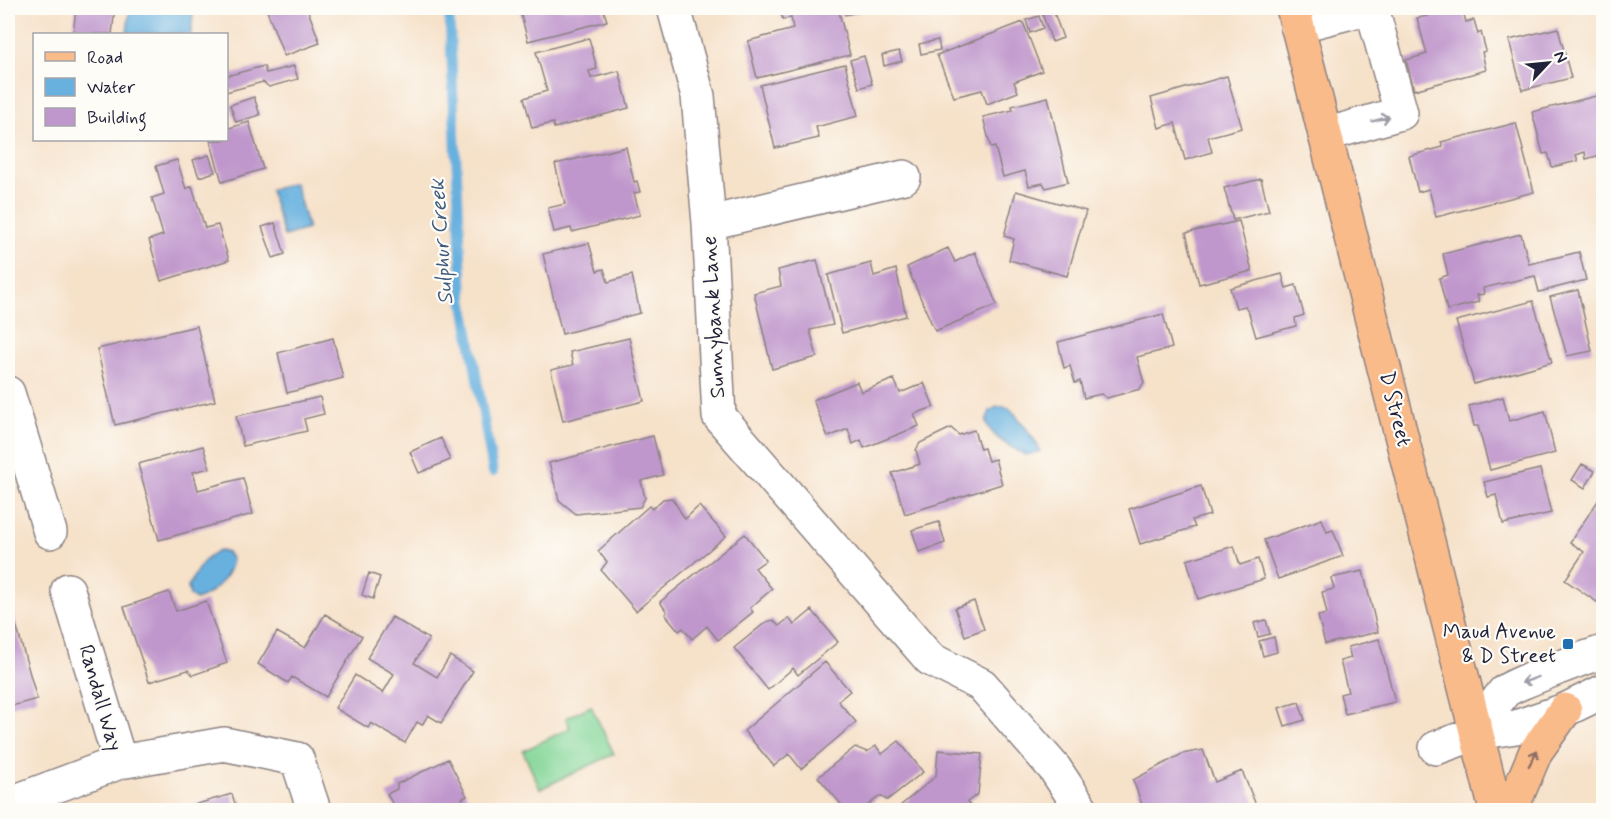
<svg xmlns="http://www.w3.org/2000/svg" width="1611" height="818" viewBox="0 0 1611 818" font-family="Mynerve,sans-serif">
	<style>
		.green { fill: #83d697; stroke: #527c69; stroke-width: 1.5 }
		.water { fill: #68b1df; stroke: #456a8d; stroke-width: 1.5 }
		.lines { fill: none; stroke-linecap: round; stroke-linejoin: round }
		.stream { stroke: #68b1df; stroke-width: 10 }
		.building { fill: #c097cc }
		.minor-casing { stroke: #8c8282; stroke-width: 36 }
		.major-casing { stroke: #8c8282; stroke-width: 36 }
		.minor { stroke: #fff; stroke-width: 33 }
		.major { stroke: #fabb8b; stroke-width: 33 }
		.oneway { stroke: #9c9ca7 }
		.oneway2 { stroke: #8e6e63 }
		.poi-dot { fill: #1f6fb2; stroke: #fdfcf7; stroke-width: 2 }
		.labels { text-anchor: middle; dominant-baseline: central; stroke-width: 4.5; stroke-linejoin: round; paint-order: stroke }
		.street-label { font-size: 21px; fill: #22223b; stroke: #fdfcf7 }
		.poi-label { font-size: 21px; fill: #22223b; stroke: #fdfcf7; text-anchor: end }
		.water-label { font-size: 22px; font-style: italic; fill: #3e5b7d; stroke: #fdfcf7 }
	</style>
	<rect width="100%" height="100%" fill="#fdfcf7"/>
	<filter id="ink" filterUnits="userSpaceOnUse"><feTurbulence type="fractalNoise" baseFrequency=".0167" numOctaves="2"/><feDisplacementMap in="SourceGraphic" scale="12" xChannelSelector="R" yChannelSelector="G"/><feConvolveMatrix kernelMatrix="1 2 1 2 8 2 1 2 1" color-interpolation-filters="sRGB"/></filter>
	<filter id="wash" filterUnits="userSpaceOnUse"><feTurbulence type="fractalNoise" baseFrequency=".008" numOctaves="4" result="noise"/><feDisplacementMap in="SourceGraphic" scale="24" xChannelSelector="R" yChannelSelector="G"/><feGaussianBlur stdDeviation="1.35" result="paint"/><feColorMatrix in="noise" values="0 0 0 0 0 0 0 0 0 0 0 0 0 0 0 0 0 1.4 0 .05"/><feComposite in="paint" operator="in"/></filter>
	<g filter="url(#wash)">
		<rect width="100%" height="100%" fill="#f6e1c9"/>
		<path class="green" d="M591 706 614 754 540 789 523 751 570 728 566 718Z"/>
		<path class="water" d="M130 8 193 13 191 34 127 33Z
			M295 183 308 229 284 236 270 190Z
			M997 407C998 407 1006 407 1007 407 1013 409 1040 446 1040 452L1025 455C1010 446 993 439 986 422L990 411Z
			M219 551 227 552 232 560C229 577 213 594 196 600L190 596 188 587C196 572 203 557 219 551Z"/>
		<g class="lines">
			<path class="stream" d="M449 8 463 298 493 472"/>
		</g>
		<g id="blocks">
			<path class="building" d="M76 8H115L112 34H73Z
				M266 8H307L320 43 284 56Z
				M519 8H603L607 21 528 41Z
				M779 8H838L850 55 757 78 748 41 793 29 791 17 783 20Z
				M842 8H857L858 12 845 15Z
				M1012 8H1032L1014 13Z
				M1425 8H1462L1466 22 1474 20 1478 34 1481 32 1486 51 1482 52 1486 70 1414 90 1406 60 1427 54 1417 18 1428 16Z
				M1053 10 1063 38 1052 42 1042 13Z
				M1039 16 1043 28 1030 33 1026 20Z
				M1023 22 1042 71 1014 82 1018 92 987 104 982 90 954 97 937 55Z
				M1558 28 1571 78 1522 90 1509 40Z
				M589 38 597 69 589 71 591 78 619 71 629 108 554 128 553 123 532 128 524 98 547 91 536 52Z
				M938 40 940 50 921 54 919 44Z
				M899 51 902 61 884 66 882 55Z
				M864 56 872 84 859 88 850 60Z
				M845 64 858 116 816 127 819 138 775 148 760 85Z
				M264 66 266 73 294 66 298 79 269 87 263 82 226 92V76Z
				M1227 76 1242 128 1208 137 1212 152 1185 160 1175 123 1159 128 1151 98Z
				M1604 94V154L1586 159 1585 152 1576 155 1578 161 1552 167 1548 153 1543 154 1532 112Z
				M254 97 260 115 236 122 230 105Z
				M1048 97 1068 182 1046 188 1043 183 1029 186 1025 171 1003 177 995 147 991 148 983 117 1013 110 1012 106Z
				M249 122 263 169 222 182 210 140H226V129Z
				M1516 123 1534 192 1436 217 1429 189 1418 192 1409 156 1443 147 1441 142Z
				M626 147 634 182 637 181 640 192 634 193 640 215 572 232 571 228 554 232 548 208 565 204 555 164Z
				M209 155 215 172 199 177 193 160Z
				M177 160 186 189 192 186 205 228 218 225 229 260 161 281 149 240 163 235 152 198 164 194 156 166Z
				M1261 179 1269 211 1233 220 1224 188Z
				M1016 191 1086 211 1067 276 1009 260 1014 239 1004 236Z
				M1239 221 1252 271 1199 284 1186 233Z
				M275 223 285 254 273 258 262 227Z
				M1521 234 1529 264 1579 252 1586 280 1539 292 1535 276 1483 288 1484 294 1477 295 1479 302 1447 310 1439 278 1448 275 1443 254Z
				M589 243 597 271 604 269 608 282 632 275 640 313 562 334 543 254Z
				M948 248 955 262 975 252 997 305 935 331 907 267Z
				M817 260 833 325 810 330 817 357 772 369 754 293 781 286 778 270Z
				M871 263 874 276 896 269 906 316 842 333 828 275Z
				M1282 274 1286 288 1296 285 1304 315 1295 318 1296 326 1256 337 1249 313 1245 306 1236 308 1230 288Z
				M1578 290 1592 351 1567 356 1550 297Z
				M1533 301 1552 362 1474 384 1456 321Z
				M1163 314 1172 348 1137 357 1144 383 1140 389 1107 398 1101 394 1084 398 1080 381 1075 383 1070 366 1064 368 1058 342Z
				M197 326 215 401 115 425 97 349Z
				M333 338 343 378 287 393 278 353Z
				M629 338 644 401 563 421 551 370 573 365 570 352Z
				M894 379 900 393 924 383 934 407 914 414 919 426 864 448 861 440 853 444 848 429 828 437 813 400 857 382 861 392Z
				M320 397 324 414 304 419 307 431 243 446 236 416Z
				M1503 397 1509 421 1545 411 1555 453 1490 470 1478 426H1474L1469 406Z
				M951 428 959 435 974 430 980 449 984 448 988 461 995 459 1002 484 905 514 892 473 920 464 916 450 920 443Z
				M653 436 663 475 641 481 645 498 640 507 576 514 559 500 549 463Z
				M441 438 450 460 419 473 410 452Z
				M203 446 210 468 193 472 198 490 243 478 253 514 159 540 138 464Z
				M1582 464 1595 471 1585 488 1572 480Z
				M1540 469 1551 513 1503 524 1496 495 1488 497 1484 482Z
				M1201 486 1210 515 1192 520 1195 527 1140 544 1129 509Z
				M1604 492V593L1597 602 1565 580 1584 552 1570 542Z
				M672 498 685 519 699 506 726 536 636 611 601 570 607 562 598 551 649 506 652 509 663 499Z
				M1322 519 1327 532 1333 530 1343 556 1278 579 1264 540Z
				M939 522 945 543 919 552 912 530Z
				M745 534 766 560 755 568 772 589 750 608 753 612 718 640 707 626 692 639 683 628 679 631 665 614 667 612 660 602Z
				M1234 546 1240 565 1258 559 1264 579 1198 599 1187 560Z
				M1363 571 1378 632 1325 644 1318 616 1327 614 1322 592 1334 589 1331 578Z
				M369 573 380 577 373 599 362 595Z
				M169 592 176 611 206 601 227 663 193 675 188 670 149 682 124 607Z
				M974 601 984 629 965 636 955 608Z
				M812 610 838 642 798 675 793 668 768 690 734 648 766 622 773 620 779 626 789 618 794 625Z
				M13 614 37 699 8 707V616Z
				M325 614 362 636 326 697 292 677 288 683 258 664 277 632 305 648Z
				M392 617 429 639 414 663 437 677 450 656 473 671 441 723 428 715 422 725 417 722 405 743 371 723 368 728 335 708 355 675 383 693 394 674 367 658Z
				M1266 620 1270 634 1258 637 1254 623Z
				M1274 637 1277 652 1263 656 1259 641Z
				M1379 639 1395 702 1345 714 1340 694 1348 692 1340 661 1351 658 1348 647Z
				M825 662 850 691 838 701 856 722 801 769 789 754 774 766 744 731Z
				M1299 702 1305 720 1285 726 1279 708Z
				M899 741 923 772 887 800 880 796 862 810H846L818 777 855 747 867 752 876 746 882 754Z
				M938 750 982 754 978 794 967 802 974 810H901L899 807 936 776Z
				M1203 750 1215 782 1242 771 1258 810H1144L1133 780 1182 754Z
				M448 759 467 796 462 798 468 810H396L387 794 397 789V784Z
				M232 794 237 810H191L190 806Z"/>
		</g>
	</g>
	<g filter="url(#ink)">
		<use href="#blocks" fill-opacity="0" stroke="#8c8282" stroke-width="1.5"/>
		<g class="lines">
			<defs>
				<path id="minor" d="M674 8 698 96 709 223 719 416 930 659 982 685 1055 769 1082 810
					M1297 26 1367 8
					M1325 135 1401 113 1372 8
					M709 223 904 177
					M8 393 50 532
					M68 590 120 762
					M1477 733C1486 720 1494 703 1505 691 1509 686 1596 653 1604 652
					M1436 748 1477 733 1516 727 1565 710 1604 691
					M8 804 120 762 224 744 297 759 314 810"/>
				<path id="major" d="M1293 8 1496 810
					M1511 810 1536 751 1565 710"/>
			</defs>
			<use href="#minor" class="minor-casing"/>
			<use href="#major" class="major-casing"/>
			<use href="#minor" class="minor"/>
			<use href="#major" class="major"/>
		</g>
		<defs><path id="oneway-shaft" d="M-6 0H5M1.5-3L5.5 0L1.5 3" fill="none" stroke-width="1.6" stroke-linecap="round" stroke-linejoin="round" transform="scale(1.5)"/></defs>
		<g class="oneway">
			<use href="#oneway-shaft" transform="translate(1381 119) rotate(-15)"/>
			<use href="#oneway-shaft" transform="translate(1530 680) rotate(160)"/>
		</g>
		<use class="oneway2" href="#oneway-shaft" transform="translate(1533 758) rotate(-62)"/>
	</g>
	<rect class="poi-dot" x="1562" y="638" width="12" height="12" rx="3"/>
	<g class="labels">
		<g class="street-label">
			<text transform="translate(714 317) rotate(-93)">Sunnybank Lane</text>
			<text transform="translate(1395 409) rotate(76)">D Street</text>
			<text transform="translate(100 698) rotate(74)">Randall Way</text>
		</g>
		<g class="poi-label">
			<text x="1556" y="632">Maud Avenue<tspan x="1556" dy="24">&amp; D Street</tspan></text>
		</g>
		<g class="water-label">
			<text transform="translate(442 242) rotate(-94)">Sulphur Creek</text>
		</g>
	</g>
	<rect width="1611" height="818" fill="none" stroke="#fdfcf7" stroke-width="30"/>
	<rect x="33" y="33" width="195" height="108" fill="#fdfcf7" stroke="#a5a5ac" stroke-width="1.5"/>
	<rect x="45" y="52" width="30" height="9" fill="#fabb8b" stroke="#a5a5ac" stroke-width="1.5"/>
	<text x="87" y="63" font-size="18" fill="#22223b">Road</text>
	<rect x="45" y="78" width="30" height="18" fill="#68b1df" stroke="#a5a5ac" stroke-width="1.5"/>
	<text x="87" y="93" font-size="18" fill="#22223b">Water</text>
	<rect x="45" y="108" width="30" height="18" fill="#c097cc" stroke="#a5a5ac" stroke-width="1.5"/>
	<text x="87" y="123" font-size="18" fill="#22223b">Building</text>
	<g transform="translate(1548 63) rotate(64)" stroke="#fdfcf7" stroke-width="4.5" paint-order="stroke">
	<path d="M0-4.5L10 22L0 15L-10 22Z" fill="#22223b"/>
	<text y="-9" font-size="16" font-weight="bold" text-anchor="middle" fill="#22223b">N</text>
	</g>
</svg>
